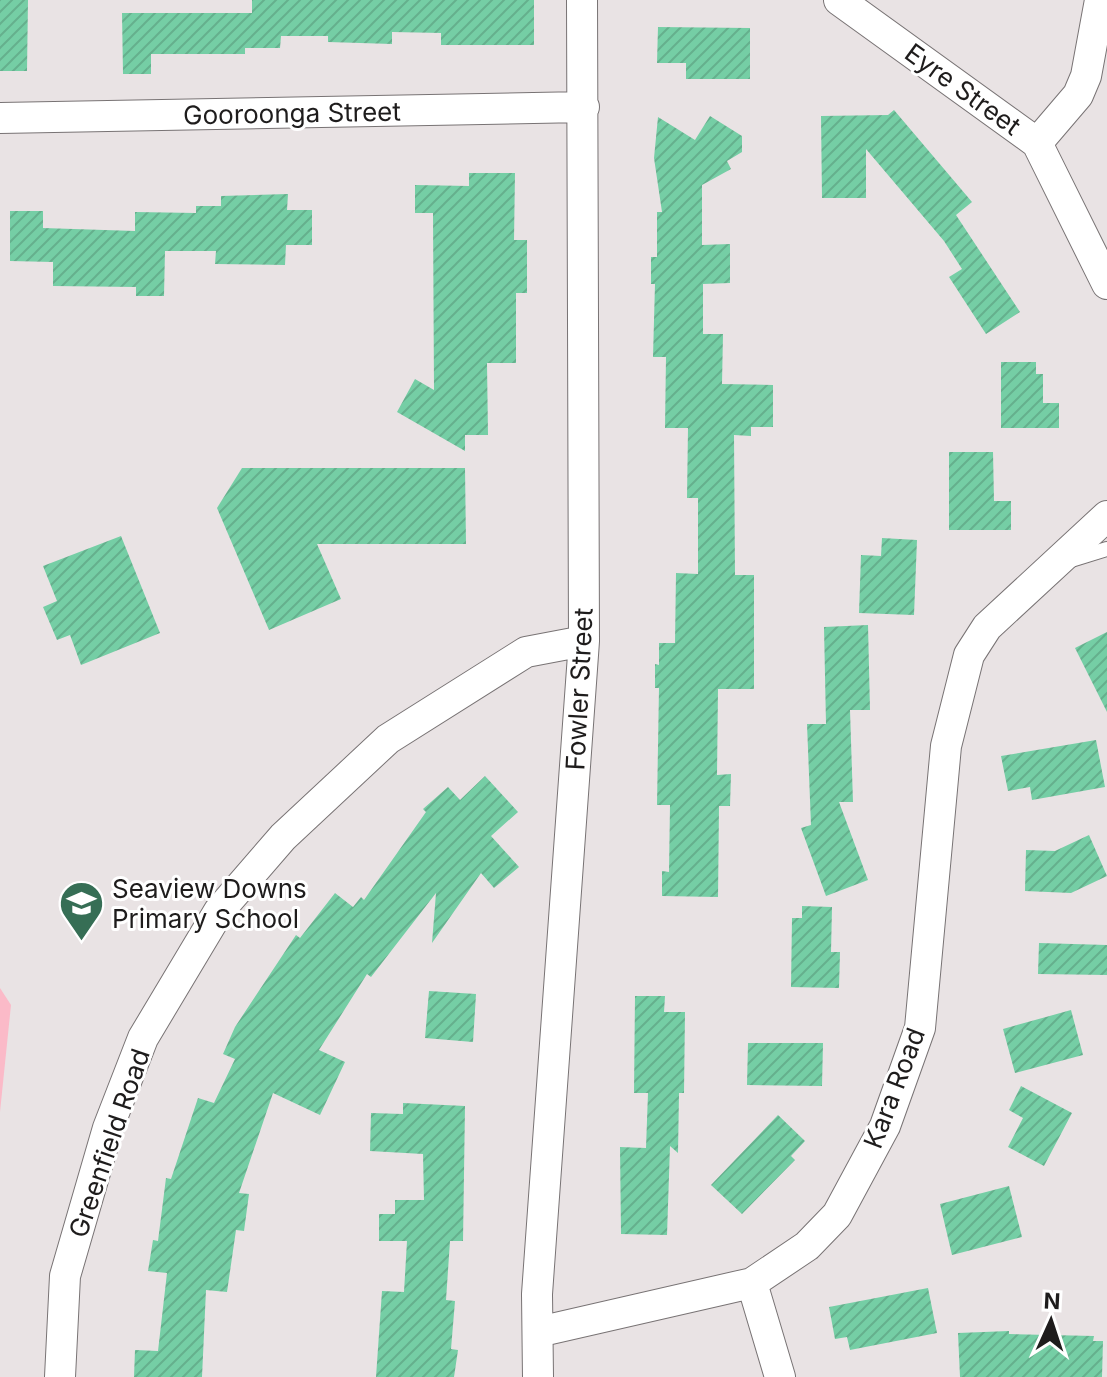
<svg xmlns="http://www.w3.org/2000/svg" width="1107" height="1377" viewBox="0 0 1107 1377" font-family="Inter,sans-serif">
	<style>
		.pitch { fill: #fbbac8 }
		.building { fill: url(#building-hatch) }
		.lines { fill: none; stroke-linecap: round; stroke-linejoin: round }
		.service-casing { stroke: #787374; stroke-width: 16 }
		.minor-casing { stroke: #787374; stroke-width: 32 }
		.service { stroke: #fff; stroke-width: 14 }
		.minor { stroke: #fff; stroke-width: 30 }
		.labels { text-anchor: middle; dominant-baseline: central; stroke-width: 6; stroke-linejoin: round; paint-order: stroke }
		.street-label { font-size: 26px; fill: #1e1c1c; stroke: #fff }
		.poi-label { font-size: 26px; fill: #1e1c1c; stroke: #fff; text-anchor: start }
	</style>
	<defs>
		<pattern id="building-hatch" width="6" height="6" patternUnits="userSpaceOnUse" patternTransform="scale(2)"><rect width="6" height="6" fill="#75cea5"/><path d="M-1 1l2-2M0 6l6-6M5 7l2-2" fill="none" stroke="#65b08d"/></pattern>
	</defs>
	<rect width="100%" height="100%" fill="#e9e3e4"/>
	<path class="pitch" d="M0 988 11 1005 0 1112Z"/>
	<path class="building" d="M0 0H28L27 71H0Z
		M252 0H534V45H441V33L392 32V44L328 42V36H281L280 48H245V54H151V74H123L122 13H252Z
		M658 27 750 28V79H686V63H657Z
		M894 110 972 202 956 215 1020 312 986 334 949 277 962 269 944 241 866 149V198H822L821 116 888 115Z
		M710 116 742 136V152L727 161 731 169 702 185V245L730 244V283L703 284V334H723L722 384 773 385V427H751V436L734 435 735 575H754V689H718L717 775 731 774 730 806H719L718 897 662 896V871L669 872 670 805H657L659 688H655V664L659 665V643H675L676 573 698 574V498H687L688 428H665L666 357H653L655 284H651V257H657V212H662L654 158 658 117 695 140Z
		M469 173H515L514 240H527V293H516V363H487L488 435H465V451L397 412 415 379 434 390 433 213H415V185L469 186Z
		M288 194 287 210H312V245H286L285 265 215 264 216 251H165L164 296H136V287L53 286V262L10 261V211H43V228L135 231V212L196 213V206H221V196Z
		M1001 362H1036V374H1043V403H1059V428H1001Z
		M949 452H993L994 501H1011V530H949Z
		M242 468H465L466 544H317L341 599 269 630 217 508Z
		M121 536 160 633 81 665 70 635 57 640 43 607 57 601 43 566Z
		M882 538 917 540 914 615 859 613 861 555 881 556Z
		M868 625 870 710H850L853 802H839L868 880 826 896 801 828 811 825 807 724H826L824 627Z
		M1107 632V712L1075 648Z
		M1096 740 1105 787 1032 800 1030 787 1008 791 1001 756Z
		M485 776 518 812 491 836 519 867 494 888 481 873 432 943 436 893 371 977 367 974 319 1050 345 1062 320 1115 273 1093 239 1193 249 1194 244 1231 236 1230 227 1292 206 1290 202 1377H134L135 1350 158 1351 167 1273 148 1271 153 1240 158 1241 166 1178 171 1179 198 1098 214 1103 235 1059 223 1054 235 1027 296 935 300 938 335 893 353 907 361 897 364 900 426 812 423 809 448 787 460 800Z
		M1089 835 1107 876 1071 893 1025 891 1026 850 1055 851Z
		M802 906 832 907 831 952H840L839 988 791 987 792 918H802Z
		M1039 943 1107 945V975L1038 974Z
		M429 991 476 994 473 1042 425 1038Z
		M635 996H665L664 1012H685L684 1093H679L678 1153 670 1146 667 1235 621 1234 620 1147 646 1148 648 1093H634Z
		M1071 1010 1083 1055 1015 1073 1003 1029Z
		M748 1043H823L822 1086 747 1085Z
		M1021 1086 1072 1113 1044 1166 1008 1147 1023 1118 1009 1110Z
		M403 1103 465 1106 463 1241H450L446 1300 455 1301 451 1349 458 1350 454 1377H376L382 1291 404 1292 407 1241H379V1214H395V1200H424L423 1154 370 1151 371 1113 403 1114Z
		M778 1115 805 1141 791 1156 795 1160 742 1214 711 1185Z
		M1009 1186 1022 1237 952 1255 940 1204Z
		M928 1288 937 1333 850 1350 847 1337 835 1339 829 1307Z
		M1009 1331V1334L1094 1336 1093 1341H1103L1102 1377H960L958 1333Z"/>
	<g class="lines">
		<defs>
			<path id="service" d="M1071 560 1107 549"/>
			<path id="minor" d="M839 0 1037 143 1107 284
				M0 118 584 107
				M1037 143 1078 95 1086 76 1100 0
				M752 1283 780 1377
				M538 1332 752 1283 807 1246 837 1215 885 1126 920 1028 946 746 969 655 987 627 1107 516
				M60 1377 65 1276 108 1128 143 1038 219 911 283 837 388 739 526 652 584 641
				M538 1377 537 1294 584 641 582 0"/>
		</defs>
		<use href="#service" class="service-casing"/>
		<use href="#minor" class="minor-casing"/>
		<use href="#service" class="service"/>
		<use href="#minor" class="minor"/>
	</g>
	<defs>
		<symbol id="school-pin" viewBox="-11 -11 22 30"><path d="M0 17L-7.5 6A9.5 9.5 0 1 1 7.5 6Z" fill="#366e55" stroke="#fff"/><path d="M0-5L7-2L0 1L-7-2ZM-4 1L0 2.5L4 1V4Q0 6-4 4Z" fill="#fff"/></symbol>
	</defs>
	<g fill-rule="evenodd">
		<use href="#school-pin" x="56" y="878" width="51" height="69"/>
	</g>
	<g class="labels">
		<g class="street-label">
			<text transform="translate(963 89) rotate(36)">Eyre Street</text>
			<text transform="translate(292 113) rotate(-1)">Gooroonga Street</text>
			<text transform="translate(579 689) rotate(-87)">Fowler Street</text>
			<text transform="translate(894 1088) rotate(-69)">Kara Road</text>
			<text transform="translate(109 1143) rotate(-71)">Greenfield Road</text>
		</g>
		<g class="poi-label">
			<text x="112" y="888">Seaview Downs<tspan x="112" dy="30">Primary School</tspan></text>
		</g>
	</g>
	<g transform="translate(1051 1321) rotate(3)" stroke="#ffffff" stroke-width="6" paint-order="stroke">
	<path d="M0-6L14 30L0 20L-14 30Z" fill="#1e1c1c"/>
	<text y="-12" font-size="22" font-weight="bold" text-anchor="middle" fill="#1e1c1c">N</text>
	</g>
</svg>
